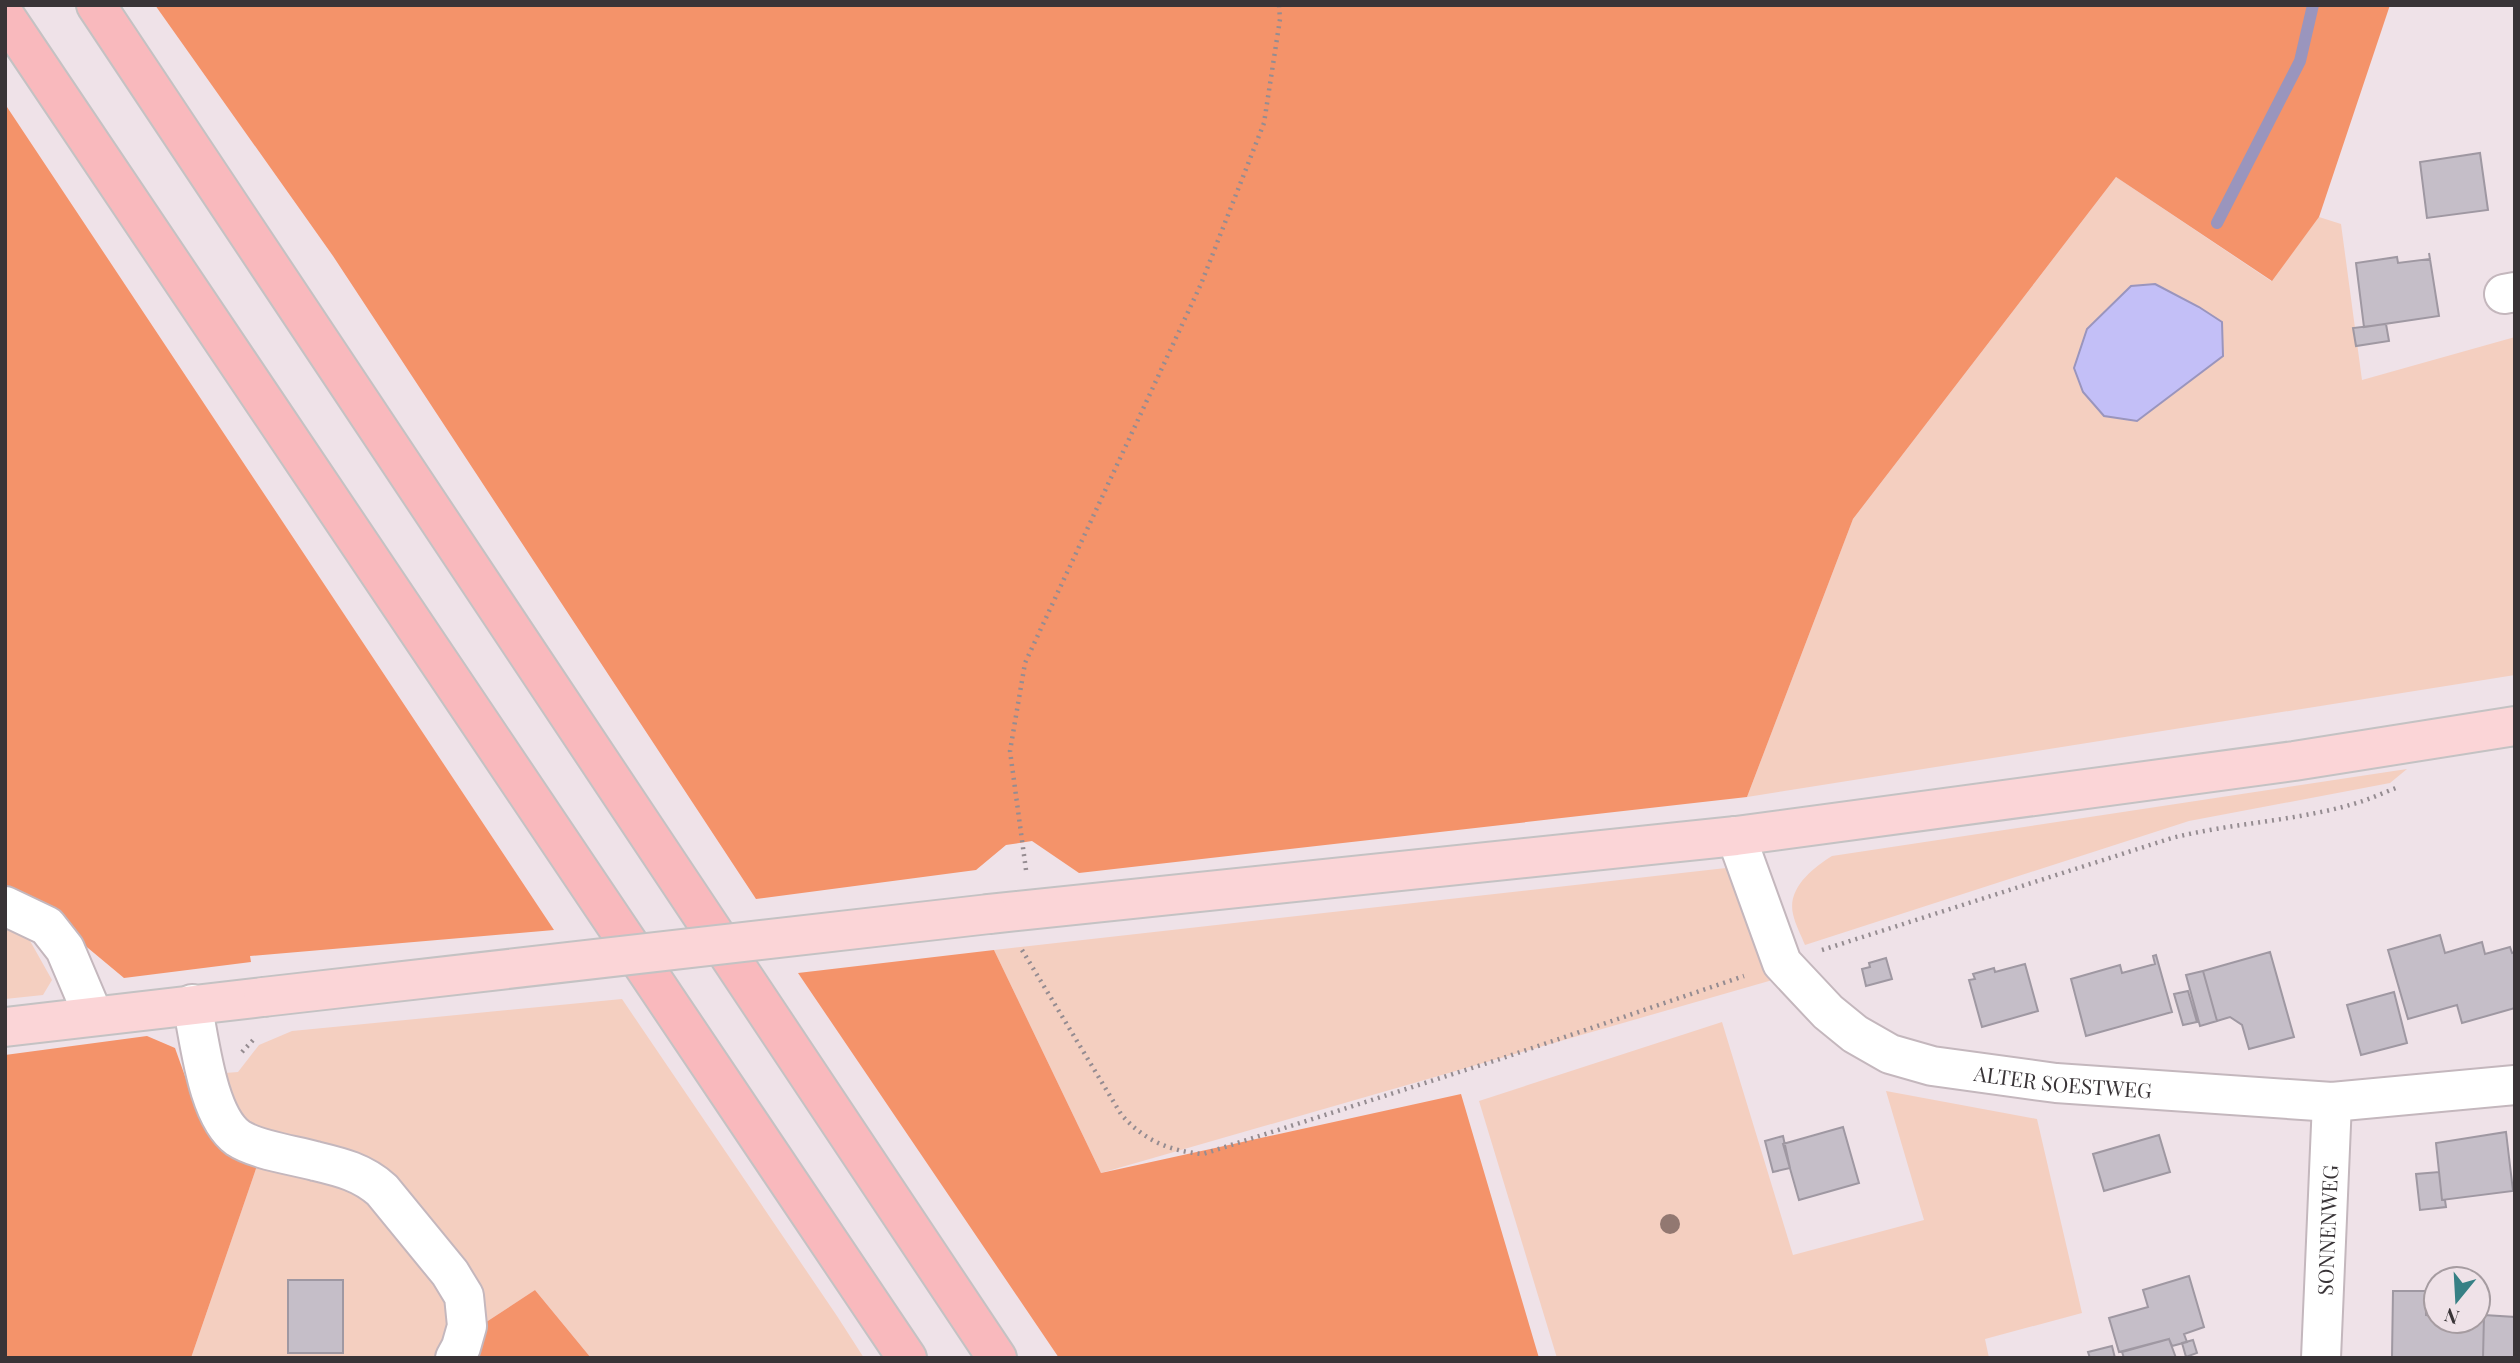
<svg xmlns="http://www.w3.org/2000/svg" width="2520" height="1363" viewBox="0 0 2520 1363" font-family="'Playfair Display',serif">
	<style>
		.green { fill: #f4cfc0 }
		.forest { fill: #f4936a }
		.water { fill: #c3bff7; stroke: #9a95bd; stroke-width: 2 }
		.lines { fill: none; stroke-linecap: round; stroke-linejoin: round }
		.stream { stroke: #9a95bd; stroke-width: 12 }
		.building { fill: #c5bec8; stroke: #9f98a2; stroke-width: 2 }
		.minor-casing { stroke: #c4b7bd; stroke-width: 42 }
		.major-casing { stroke: #c4c2c3; stroke-width: 42 }
		.highway-casing { stroke: #c4c2c3; stroke-width: 42 }
		.path { stroke: #958c91; stroke-width: 4.5; stroke-dasharray: 2 5; stroke-linecap: butt }
		.minor { stroke: #fff; stroke-width: 38 }
		.major { stroke: #fbd5d7; stroke-width: 38 }
		.highway { stroke: #f9b9bd; stroke-width: 38 }
		.major-bridge-casing { stroke: #c4c2c3; stroke-width: 42; stroke-linecap: butt }
		.major-bridge { stroke: #fbd5d7; stroke-width: 38 }
		.tree { fill: #927871 }
		.labels { text-anchor: middle; dominant-baseline: central; stroke-width: 6; stroke-linejoin: round; paint-order: stroke }
		.street-label { font-size: 21px; fill: #393437; stroke: #efe2e8 }
	</style>
	<rect width="100%" height="100%" fill="#efe2e8"/>
	<path class="green" d="M2116 177 2271 281 2319 217 2341 224 2362 380 2515 337V675L1747 797 1853 519Z
		M2407 769 2390 783 2189 821 1805 945C1801 935 1795 924 1793 914 1787 888 1813 868 1832 856Z
		M1726 868 1776 979 1101 1173 994 950Z
		M5 928 29 939 52 980 43 995 5 999Z
		M622 999 837 1316 864 1358H591L535 1290 474 1330 466 1263 244 1123 224 1096 225 1073 238 1072 259 1045 292 1031Z
		M1722 1022 1793 1255 1924 1220 1886 1091 2037 1119 2082 1313 1985 1339 1989 1358H1557L1479 1101Z
		M260 1157 372 1197 440 1278 450 1326 434 1358H191Z"/>
	<path class="forest" d="M155 5H2390L2319 217 2272 281 2116 177 1853 519 1747 797 1079 873 1032 841 1006 845 976 870 756 899 333 256Z
		M5 104 554 930 250 956 251 962 124 978 76 938 5 927Z
		M994 950 1101 1173 1461 1094 1539 1358H1059L798 973Z
		M147 1036 175 1048 196 1107 260 1157 191 1358H5V1055Z
		M535 1290 591 1358H463L474 1330Z"/>
	<path class="water" d="M2155 284 2199 307 2222 322 2223 356 2137 421 2104 416 2083 392 2074 368 2087 329 2131 286Z"/>
	<g class="lines">
		<path class="stream" d="M2217 223 2300 61 2313 5"/>
	</g>
	<path class="building" d="M2480 153 2488 210 2427 218 2420 162Z
		M2429 253 2439 316 2364 327 2356 263 2397 257 2398 263 2430 259Z
		M2386 324 2389 341 2356 346 2353 328Z
		M2440 935 2445 953 2482 942 2485 954 2510 947 2512 953 2515 952V1008L2462 1023 2457 1005 2408 1019 2388 950Z
		M2270 952 2294 1037 2249 1049 2242 1025 2230 1017 2217 1021 2203 971Z
		M2156 955 2172 1012 2086 1036 2071 979 2120 965 2122 973 2155 964 2153 956Z
		M1886 958 1892 979 1866 986 1862 969 1870 967 1869 963Z
		M2025 964 2038 1011 1982 1027 1969 980 1975 979 1973 974 1994 968 1995 972Z
		M2203 971 2217 1021 2200 1026 2186 975Z
		M2188 991 2197 1022 2183 1025 2174 994Z
		M2394 992 2407 1043 2361 1055 2347 1005Z
		M1843 1127 1859 1183 1799 1200 1783 1144Z
		M2506 1132 2513 1191 2442 1200 2436 1143Z
		M2159 1135 2170 1172 2104 1191 2093 1154Z
		M1783 1136 1790 1168 1773 1172 1765 1141Z
		M2439 1172 2442 1200H2445L2446 1207 2420 1210 2416 1174Z
		M2189 1276 2204 1327 2184 1334 2187 1342 2172 1346 2169 1339 2119 1352 2109 1318 2148 1307 2143 1290Z
		M288 1280H343V1353H288Z
		M2393 1291H2426V1315L2436 1316V1321H2478V1316L2484 1315 2483 1358 2392 1357Z
		M2484 1315 2515 1317V1358H2483Z
		M2169 1339 2176 1358H2124L2122 1352Z
		M2193 1340 2197 1353 2186 1357 2182 1343Z
		M2112 1346 2115 1358H2090L2088 1352Z"/>
	<g class="lines">
		<defs>
			<g id="minor">
				<path d="M2504 294 2515 292"/>
				<path id="s1" d="M1736 836 1782 963 1828 1012 1855 1034 1890 1054 1932 1066 2056 1083 2332 1102 2515 1085"/>
				<path d="M5 906 47 926 65 949 93 1015"/>
				<path d="M192 1004C200 1041 207 1116 238 1138 256 1150 293 1155 315 1161 340 1167 362 1172 382 1190L450 1273 464 1296 467 1326 461 1347 455 1358"/>
				<path id="s2" d="M2321 1358 2332 1102"/>
			</g>
			<path id="major" d="M989 914 1736 836 2294 761 2515 726
				M5 1027 263 997"/>
			<path id="highway" d="M96 5 997 1358
				M5 16 907 1358"/>
		</defs>
		<use href="#minor" class="minor-casing"/>
		<use href="#major" class="major-casing"/>
		<use href="#highway" class="highway-casing"/>
		<path class="path" d="M1026 870 1010 751 1025 663 1201 284 1264 123 1280 19 1279 5
			M1022 950 1121 1114C1143 1140 1169 1151 1203 1154L1503 1058 1744 976
			M1822 950 2172 838C2235 822 2302 821 2363 801 2375 797 2387 791 2399 787
			M242 1052 255 1038"/>
		<use href="#minor" class="minor"/>
		<use href="#major" class="major"/>
		<use href="#highway" class="highway"/>
		<defs>
			<path id="major-bridge" d="M263 997 989 914"/>
		</defs>
		<use href="#major-bridge" class="major-bridge-casing"/>
		<use href="#major-bridge" class="major-bridge"/>
	</g>
	<circle class="tree" cx="1670" cy="1224" r="10"/>
	<g class="labels">
		<g class="street-label">
			<text stroke="none"><textPath href="#s1" startOffset="453">ALTER SOESTWEG</textPath></text>
			<text stroke="none"><textPath href="#s2" startOffset="128">SONNENWEG</textPath></text>
		</g>
	</g>
	<rect width="2520" height="1363" fill="none" stroke="#393437" stroke-width="14"/>
	<g transform="translate(2457 1300) rotate(198)"><circle r="33" fill="#efe2e8" stroke="#a69ca1" stroke-width="2"/>
	<path d="M0-5L12 26L0 18L-12 26Z" fill="#378085"/>
	<text y="-10" font-size="19" font-weight="bold" text-anchor="middle" fill="#393437">N</text>
	</g>
</svg>
